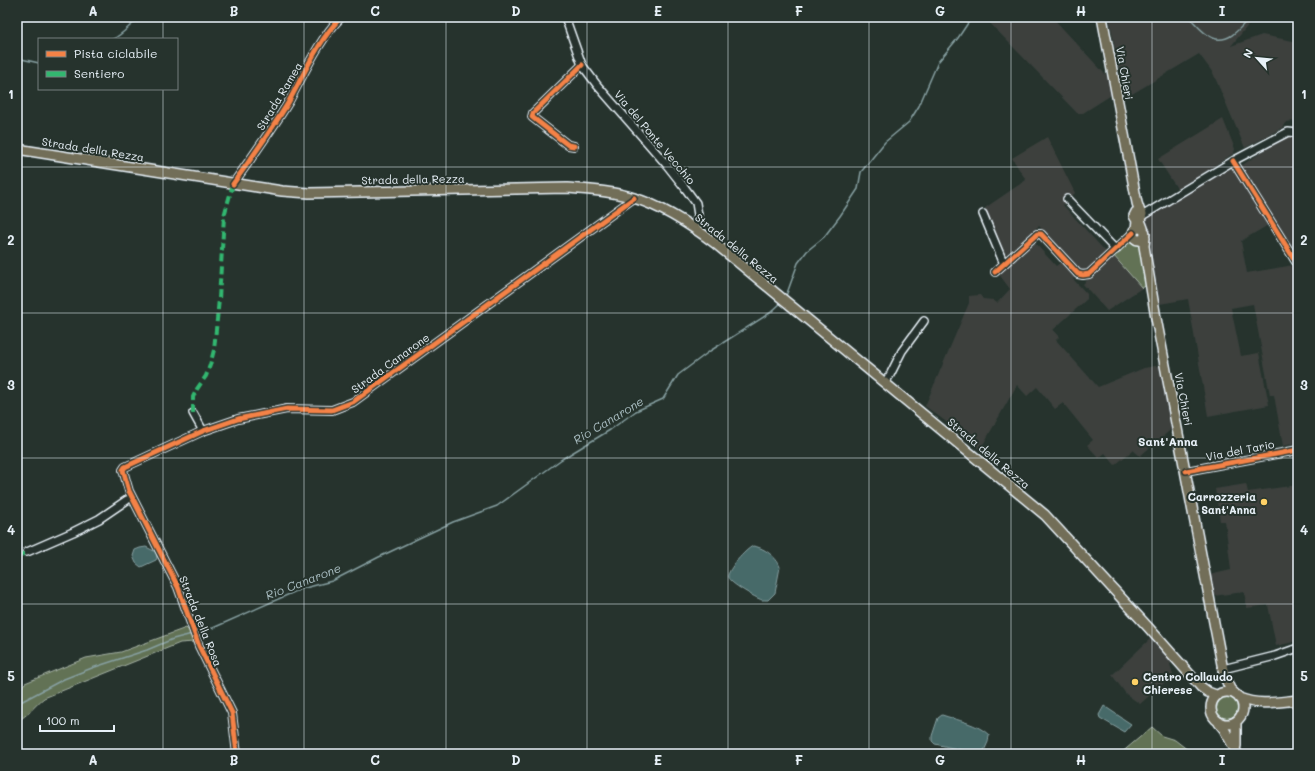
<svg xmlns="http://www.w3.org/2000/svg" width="1315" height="771" viewBox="0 0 1315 771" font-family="Mali,sans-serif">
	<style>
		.built { fill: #3c413e }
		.green { fill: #627254; stroke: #a5b2a6 }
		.water { fill: #466a69; stroke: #87a0a2 }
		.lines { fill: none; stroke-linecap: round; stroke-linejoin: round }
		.stream { stroke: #87a0a2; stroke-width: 1.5 }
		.minor-casing { stroke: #e8f1f8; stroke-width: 10 }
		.major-casing { stroke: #e8f1f8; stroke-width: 12 }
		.minor { stroke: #26332d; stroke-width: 7 }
		.major { stroke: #726e59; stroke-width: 9 }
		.quiet { stroke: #33b770; stroke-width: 4; stroke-dasharray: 8 4; stroke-linecap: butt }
		.cycleway-casing { stroke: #26332d; stroke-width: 8 }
		.cycleway { stroke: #f48246; stroke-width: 5 }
		.grid { fill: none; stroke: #e8f1f8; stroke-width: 1; stroke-opacity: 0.55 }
		.poi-dot { fill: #ffd166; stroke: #26332d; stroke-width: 1.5 }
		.labels { text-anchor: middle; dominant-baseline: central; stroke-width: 4; stroke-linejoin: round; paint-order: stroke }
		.street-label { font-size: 11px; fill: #e8f1f8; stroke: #26332d }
		.poi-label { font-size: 11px; font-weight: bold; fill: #e8f1f8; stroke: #26332d; text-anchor: end }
		.water-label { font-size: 12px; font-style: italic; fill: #a7bbbf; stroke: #26332d }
		.neighbourhood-label { font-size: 12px; font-weight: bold; fill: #e8f1f8; stroke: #26332d }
		.neatline { fill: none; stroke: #e8f1f8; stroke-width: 1.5 }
		.grid-label { font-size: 13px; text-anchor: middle; font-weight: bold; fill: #e8f1f8 }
	</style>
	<rect width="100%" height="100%" fill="#26332d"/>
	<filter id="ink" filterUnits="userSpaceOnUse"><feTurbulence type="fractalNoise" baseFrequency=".025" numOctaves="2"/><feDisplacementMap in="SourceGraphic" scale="8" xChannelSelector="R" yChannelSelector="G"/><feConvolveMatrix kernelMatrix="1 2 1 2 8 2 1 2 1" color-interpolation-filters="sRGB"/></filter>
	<g filter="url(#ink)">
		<path class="built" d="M984 17H1052L1104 73 1109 76 1113 94 1083 113H1077Z
			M1109 17H1255L1231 46 1262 35 1298 42V124L1294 121 1287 122 1285 123 1282 128 1245 148 1213 73 1199 54 1127 97 1123 90Z
			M1223 119 1235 149 1234 153 1178 190 1158 159Z
			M1288 134 1298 140V257L1241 166Z
			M1047 137 1075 193 1063 205 1106 252 1087 270 1084 271 1077 269 1039 226 1006 256 1003 253 985 208 1026 180 1012 158Z
			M1229 167H1232L1234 169 1270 224 1241 241 1247 273 1294 265 1298 273V443L1283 446 1274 395H1270L1253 304 1231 308 1241 356 1259 353 1269 405 1208 416 1188 299 1160 304 1145 219Z
			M1033 241 1056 266 1061 262 1076 276 1073 279 1087 294V299L1053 330 1059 337 1056 340 1098 387 1144 368 1162 365 1174 427 1140 456 1133 450 1115 465 1105 453 1099 458 1087 445 1093 440 1063 403 1055 409 1037 387 1027 396 1017 385 980 450 957 430 925 406 969 303V296L980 295 983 299 993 300 997 303 1010 289 998 273Z
			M1113 255 1142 288 1107 311 1083 284Z
			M1246 484 1248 492 1298 485V488L1295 489 1296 529H1298V641L1276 646 1268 605 1247 608 1244 592 1213 596 1209 575 1231 570 1225 521H1220L1215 489Z
			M1151 638 1174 661 1170 664 1173 675 1140 704 1126 694 1112 675Z"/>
		<path class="green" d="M1133 240 1136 242 1140 247 1147 285 1142 288 1113 255 1129 241Z
			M186 628C191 632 194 636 194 642L180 643 44 698C35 705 28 716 17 721V692L25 683 86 658 121 652Z
			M1214 707a12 12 0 1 1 24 0a12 12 0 1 1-24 0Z
			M1152 727 1162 736 1175 740 1193 754H1120Z"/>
		<path class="water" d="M753 546C763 547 777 557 780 567L775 593 768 600C765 600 764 600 762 600 756 598 729 583 728 577 727 570 746 549 753 546Z
			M146 547 156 552 157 558 156 560 141 567 136 563 133 556 135 550 140 548Z
			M1104 706 1131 724 1124 732 1100 718 1099 715Z
			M942 715C957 720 978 724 989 735L988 742 984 751 975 753 935 744 932 741V736L938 718Z"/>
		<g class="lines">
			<path class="stream" d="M1189 17C1196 24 1203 34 1213 38 1229 44 1241 27 1250 17
				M113 39C124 34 131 23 141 17
				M17 58 39 63
				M786 296 798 263 807 251 824 237 840 216 858 189 861 172 885 142 909 122 919 106 938 62 958 38 972 17
				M196 633 213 628 301 589 332 581 379 557 453 522 497 506 562 459 610 430 636 411 663 399 678 375 710 351 770 313 781 303
				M17 704 64 679 92 668 147 650 173 639 192 634"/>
			<defs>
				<path id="minor" d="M565 17 582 65 597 85 666 164 685 188 696 203 698 215 695 228
					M574 146 568 145 532 117 533 113 582 65
					M1233 161 1298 265
					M233 184C252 157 271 131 288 103 304 74 318 41 341 17
					M1067 199 1116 250
					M983 214 1004 264
					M1142 216 1233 161 1288 132 1298 133
					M995 272 1037 234H1041L1078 274 1083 275 1089 274 1133 233
					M885 382 890 375 902 351 924 321
					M193 413 203 431
					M1186 471 1298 450
					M27 552 73 532 99 519 127 500
					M1223 669 1275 656 1298 648
					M237 754 232 713 199 646 178 587 129 491 123 470 125 467 203 431 238 419 287 409 332 410 353 402 634 198"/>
				<path id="major" d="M1102 17 1137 203 1140 212
					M17 149 282 191 309 193 567 188C590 190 612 191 634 198 664 207 691 225 716 244L1045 515 1148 627 1201 687 1208 692 1216 695
					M1133 234a6 6 0 1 1 12 0a6 6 0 1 1-12 0Z
					M1136 228 1137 221 1134 216 1136 212 1138 211 1142 214 1140 220 1143 228
					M1145 238 1144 246 1156 318 1224 675 1230 689 1235 694
					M1211 708a16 16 0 1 1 32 0a16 16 0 1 1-32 0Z
					M1239 698C1260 706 1277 702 1298 700
					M1236 722V746
					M1219 723 1224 729 1237 753"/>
			</defs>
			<use href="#minor" class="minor-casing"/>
			<use href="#major" class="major-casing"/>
			<use href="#minor" class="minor"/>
			<use href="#major" class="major"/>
			<path class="quiet" d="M193 413V397L197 389 206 376 210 365 214 350 219 299 224 216 233 184
				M17 557 27 552"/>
			<defs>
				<path id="cycleway" d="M574 146 568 145 532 117 533 113 582 65
					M1233 161 1298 265
					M233 184C252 157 271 131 288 103 304 74 318 41 341 17
					M995 272 1037 234H1041L1078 274 1083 275 1089 274 1133 233
					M1186 471 1298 450
					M237 754 232 713 199 646 178 587 129 491 123 470 125 467 203 431 238 419 287 409 332 410 353 402 634 198"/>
			</defs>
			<use href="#cycleway" class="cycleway-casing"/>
			<use href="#cycleway" class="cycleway"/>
		</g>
	</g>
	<path class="grid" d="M163 17V39M304 17V754M446 17V754M587 17V754M728 17V754M869 17V754M1011 17V754M1152 17V754M163 89V754M17 167H1298M17 313H1298M17 458H1298M17 604H1298"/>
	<g class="poi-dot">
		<circle cx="1264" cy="502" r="4"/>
		<circle cx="1135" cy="682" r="4"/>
	</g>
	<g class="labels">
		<g class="street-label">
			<text transform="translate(1125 73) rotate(80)">Via Chieri</text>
			<text transform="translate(279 96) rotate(-59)">Strada Ramea</text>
			<text transform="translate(655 137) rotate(50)">Via del Ponte Vecchio</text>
			<text transform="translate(93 149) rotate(9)">Strada della Rezza</text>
			<text transform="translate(413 179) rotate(-1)">Strada della Rezza</text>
			<text transform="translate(737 248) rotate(39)">Strada della Rezza</text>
			<text transform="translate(390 363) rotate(-36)">Strada Canarone</text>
			<text transform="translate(1184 399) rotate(79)">Via Chieri</text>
			<text transform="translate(1240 450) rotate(-11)">Via del Tario</text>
			<text transform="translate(989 453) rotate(40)">Strada della Rezza</text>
			<text transform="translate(201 621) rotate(68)">Strada della Rosa</text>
		</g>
		<g class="poi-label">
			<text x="1256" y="496">Carrozzeria<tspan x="1256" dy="13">Sant'Anna</tspan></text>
			<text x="1143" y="676" text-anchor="start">Centro Collaudo<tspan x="1143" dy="13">Chierese</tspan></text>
		</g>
		<g class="water-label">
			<text transform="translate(608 420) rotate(-31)">Rio Canarone</text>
			<text transform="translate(303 581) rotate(-21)">Rio Canarone</text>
		</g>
		<g class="neighbourhood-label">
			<text x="1168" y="441">Sant'Anna</text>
		</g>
	</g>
	<rect width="1315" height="771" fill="none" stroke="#26332d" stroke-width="44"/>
	<rect x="38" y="38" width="140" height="52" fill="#26332d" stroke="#747f7e"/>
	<rect x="46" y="51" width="20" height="6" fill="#f48246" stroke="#747f7e"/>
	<text x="74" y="58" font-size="12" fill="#e8f1f8">Pista ciclabile</text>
	<rect x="46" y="71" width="20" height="6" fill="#33b770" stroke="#747f7e"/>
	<text x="74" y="78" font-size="12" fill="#e8f1f8">Sentiero</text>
	<g transform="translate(1257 58) rotate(297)" stroke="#26332d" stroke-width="3" paint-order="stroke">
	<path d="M0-3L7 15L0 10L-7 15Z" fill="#e8f1f8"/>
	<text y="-6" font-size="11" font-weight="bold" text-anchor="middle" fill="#e8f1f8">N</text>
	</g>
	<path d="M40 725v6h74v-6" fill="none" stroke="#e8f1f8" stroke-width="2"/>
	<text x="46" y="725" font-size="12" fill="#e8f1f8" stroke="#26332d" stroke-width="3" paint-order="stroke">100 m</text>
	<rect x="22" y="22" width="1271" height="727" class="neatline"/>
	<g class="grid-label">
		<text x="93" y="16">A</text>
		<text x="234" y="16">B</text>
		<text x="375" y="16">C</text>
		<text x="516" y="16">D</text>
		<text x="658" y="16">E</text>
		<text x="799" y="16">F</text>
		<text x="940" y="16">G</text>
		<text x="1081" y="16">H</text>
		<text x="1222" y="16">I</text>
		<text x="11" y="99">1</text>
		<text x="1304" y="99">1</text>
		<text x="11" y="245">2</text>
		<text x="1304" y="245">2</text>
		<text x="11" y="390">3</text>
		<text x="1304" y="390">3</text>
		<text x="11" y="535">4</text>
		<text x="1304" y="535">4</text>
		<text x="11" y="681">5</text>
		<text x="1304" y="681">5</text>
		<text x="93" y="765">A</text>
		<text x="234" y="765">B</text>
		<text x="375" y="765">C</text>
		<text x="516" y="765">D</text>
		<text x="658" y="765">E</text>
		<text x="799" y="765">F</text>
		<text x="940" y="765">G</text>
		<text x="1081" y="765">H</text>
		<text x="1222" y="765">I</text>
	</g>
</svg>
